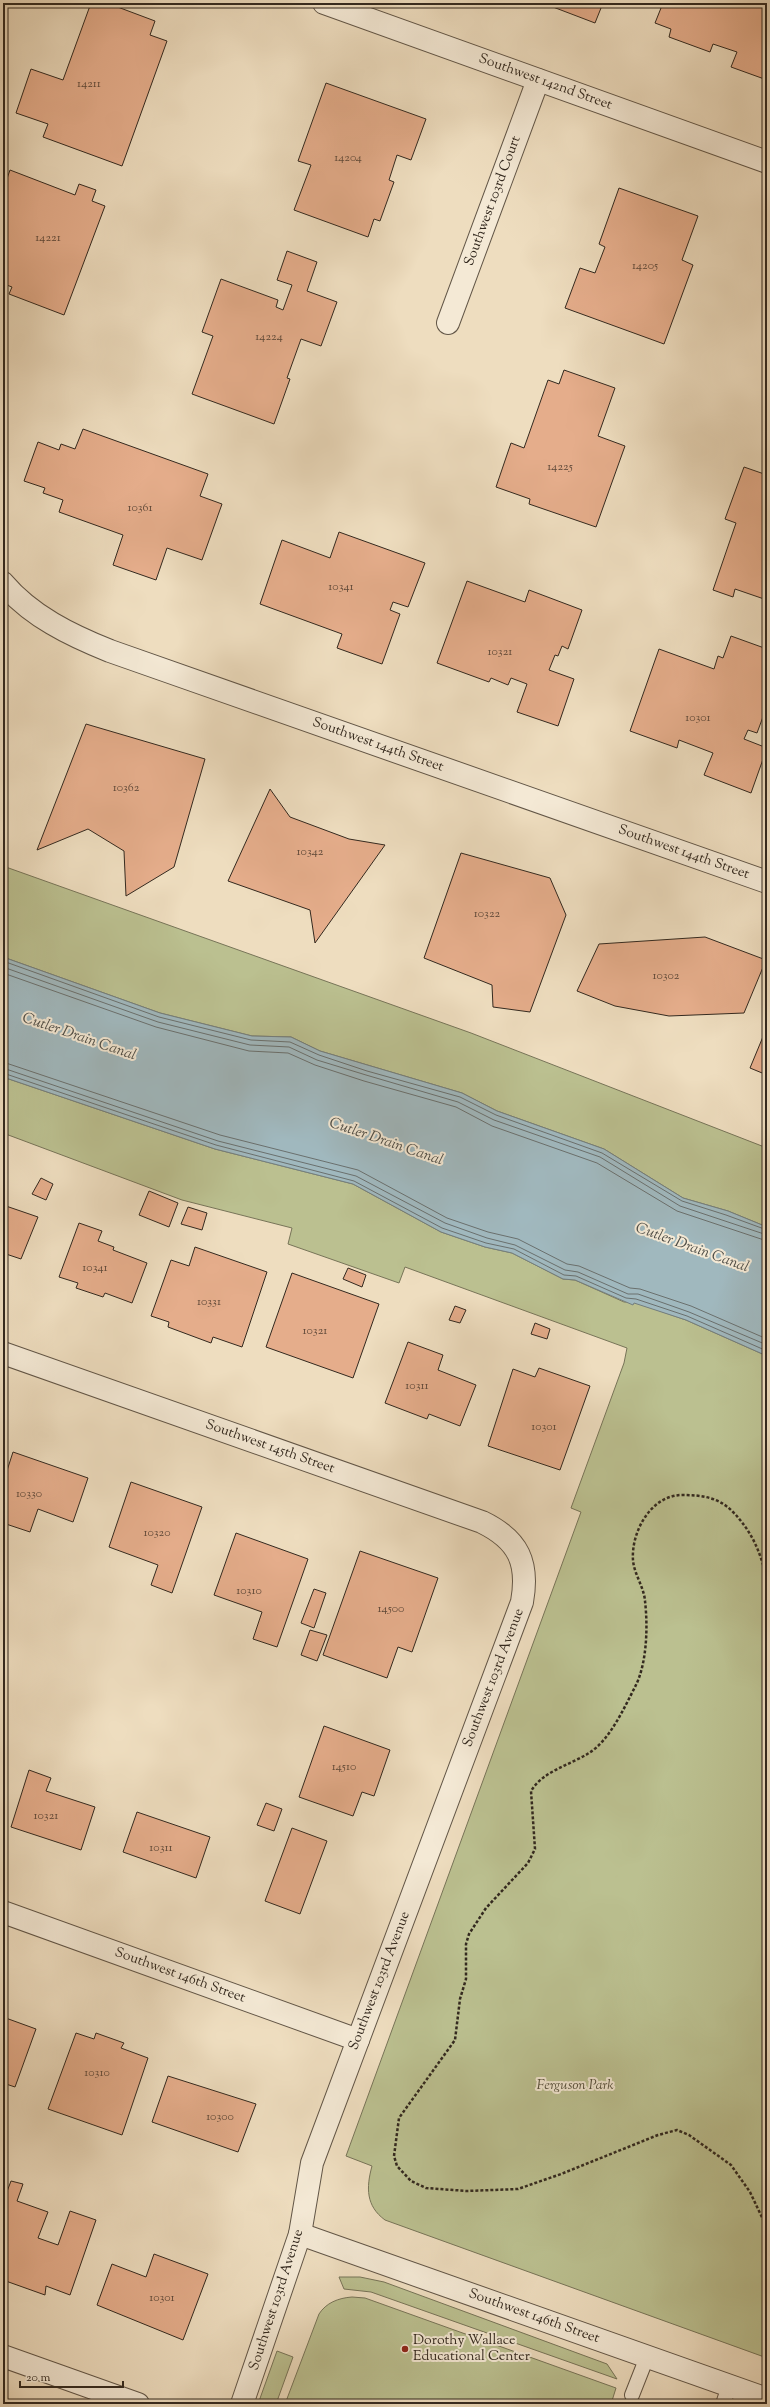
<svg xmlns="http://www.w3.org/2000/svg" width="770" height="2407" viewBox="0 0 770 2407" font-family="'Sorts Mill Goudy',serif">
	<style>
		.green { fill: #bbc090; stroke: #777458 }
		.water { fill: #a0b8be; stroke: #747f7e }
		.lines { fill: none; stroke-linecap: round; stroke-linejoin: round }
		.shore { stroke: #6a706e; stroke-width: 1 }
		.building { fill: #e5ad8b; stroke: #33291f }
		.service-casing { stroke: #625647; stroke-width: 16 }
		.minor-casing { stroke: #625647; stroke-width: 24 }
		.path { stroke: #33291f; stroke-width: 2.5; stroke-dasharray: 3 2; stroke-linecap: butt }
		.service { stroke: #f4e9d5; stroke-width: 14 }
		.minor { stroke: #f4e9d5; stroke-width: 22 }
		.poi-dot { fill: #8f2418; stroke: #f4e9d5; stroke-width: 1.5 }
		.labels { text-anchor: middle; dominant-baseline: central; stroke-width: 4; stroke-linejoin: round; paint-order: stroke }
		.number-label { font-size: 12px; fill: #604a3a }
		.street-label { font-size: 14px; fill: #33291f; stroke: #f4e9d5 }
		.park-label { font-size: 14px; font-style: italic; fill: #554f3b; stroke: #f4e9d5 }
		.poi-label { font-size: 14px; fill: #33291f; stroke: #f4e9d5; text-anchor: start }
		.water-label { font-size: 15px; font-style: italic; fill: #4e4d47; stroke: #f4e9d5 }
	</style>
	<rect width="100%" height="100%" fill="#eeddbf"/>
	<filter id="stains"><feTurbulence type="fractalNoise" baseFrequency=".005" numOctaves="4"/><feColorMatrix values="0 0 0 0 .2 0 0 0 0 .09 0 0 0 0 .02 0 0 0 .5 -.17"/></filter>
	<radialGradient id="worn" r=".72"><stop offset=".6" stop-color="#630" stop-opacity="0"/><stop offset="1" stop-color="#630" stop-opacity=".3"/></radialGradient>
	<path class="green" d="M3 866 471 1033 767 1148V1227L728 1211 683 1198 604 1149 497 1111 462 1093 320 1051 291 1037 252 1036 160 1013 3 957Z
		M3 1077 215 1149 353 1184 441 1232 485 1247 512 1253 563 1279 575 1280 624 1302H634L686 1320 767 1356V2358L385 2220C366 2206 366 2188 372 2166L346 2156 581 1512 571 1508 624 1363 627 1348 405 1267 399 1283 288 1244 292 1228 182 1200 3 1133Z
		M339 2277H360L384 2282 607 2364 617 2379 371 2292 344 2289Z
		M352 2297 365 2298 616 2388 611 2404H285L319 2314C326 2303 338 2298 352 2297Z
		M277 2351 293 2357 276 2404H258Z"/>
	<path class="water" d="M3 957 160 1013 252 1036 291 1037 320 1051 462 1093 497 1111 604 1149 683 1198 728 1211 767 1227V1356L686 1320 634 1303 633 1305 575 1280 563 1279 512 1253 485 1247 441 1232 353 1184 215 1149 3 1077Z"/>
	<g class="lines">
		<path class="shore" d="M3 961 159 1017 251 1040 290 1042 319 1055 367 1071 460 1097 496 1115 602 1153 682 1201 726 1215 767 1230
			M3 967 158 1022 250 1045 289 1047 317 1060 366 1075 458 1102 494 1120 600 1157 680 1206 767 1235
			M3 973 156 1027 249 1051 288 1053 315 1065 364 1081 456 1107 492 1126 597 1163 677 1211 767 1241
			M3 1062 220 1135 358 1170 447 1218 488 1232 518 1239 567 1264 579 1266 630 1288 640 1289 691 1306 767 1339
			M3 1068 218 1141 356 1176 445 1223 487 1238 515 1245 565 1270 578 1272 628 1294H638L689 1312 767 1345
			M3 1073 216 1145 354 1181 442 1228 486 1243 514 1249 564 1275 576 1276 626 1298 636 1299 687 1316 767 1351"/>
	</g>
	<path class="building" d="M91 3H107L155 21 150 35 167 41 122 166 43 137 48 124 16 113 31 69 63 80Z
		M554 3H603L595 23 553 7Z
		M663 3H767V80L731 67 737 52 713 44 710 52 669 37 671 29 655 23Z
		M326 83 426 119 411 160 397 155 389 180 394 182 380 221 374 219 368 237 294 210 311 165 298 161Z
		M10 170 75 195 79 184 96 190 92 201 105 206 64 315 9 294 12 287 4 284 3 288V190Z
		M619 188 698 216 682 260 693 265 664 344 565 308 580 268 595 273 605 247 599 244Z
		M287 251 317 262 307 291 337 302 321 346 301 339 287 378 290 379 274 424 192 394 213 336 202 332 221 279 278 300 276 307 283 310 292 285 277 280Z
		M564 370 615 388 598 436 625 446 596 527 529 504 530 499 496 487 511 443 524 448 548 380 559 384Z
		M83 429 208 474 200 496 222 504 202 560 167 548 156 580 113 565 123 535 59 512 63 500 43 493 45 488 24 481 38 442 59 450 61 444 75 449Z
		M744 467 767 475V600L735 589 733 597 713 590 736 523 725 519Z
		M339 532 425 563 408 607 393 602 390 610 400 614 382 664 337 648 342 634 260 604 282 540 330 558Z
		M467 581 525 602 529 590 582 610 568 649 562 646 558 656 555 655 549 670 574 679 558 726 517 712 527 684 511 678 508 685 491 678 489 682 437 663Z
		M731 636 767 649V706L757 733 748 730 744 739 767 748 751 793 704 775 713 753 679 740 677 748 630 731 659 649 714 669 718 656 723 658Z
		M86 724 205 759 174 867 126 896 124 851 88 829 37 850Z
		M270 789 290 817 349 839 385 845 315 943 310 910 228 881Z
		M461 853 550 878 566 915 530 1012 493 1007 492 985 424 958Z
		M705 937 766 960 744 1013 669 1016 615 1006 577 991 599 944Z
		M767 1027V1075L750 1068Z
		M41 1178 53 1184 46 1200 32 1194Z
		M149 1191 178 1203 169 1227 139 1215Z
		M3 1205 38 1217 21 1259 3 1253Z
		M188 1207 207 1213 202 1230 181 1224Z
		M79 1223 102 1231 98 1241 114 1247 113 1250 147 1263 132 1303 105 1293 103 1297 76 1288 78 1283 59 1277Z
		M195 1247 267 1272 242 1347 213 1337 211 1343 168 1327 169 1322 151 1316 171 1260 189 1266Z
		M348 1268 366 1275 362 1287 343 1279Z
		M292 1273 379 1304 353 1378 266 1347Z
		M455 1306 466 1310 460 1323 449 1320Z
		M535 1323 550 1329 547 1339 531 1334Z
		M408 1342 443 1355 438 1370 476 1385 460 1426 429 1414 427 1419 385 1403Z
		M539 1368 590 1386 560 1470 488 1446 513 1369 535 1377Z
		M13 1452 88 1478 73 1522 38 1509 30 1532 3 1523V1483Z
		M131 1482 202 1507 172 1593 151 1585 158 1565 109 1547Z
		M236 1533 308 1559 277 1647 253 1639 262 1612 214 1595Z
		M360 1551 438 1578 412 1652 398 1647 387 1678 323 1655Z
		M314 1589 326 1593 314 1628 301 1623Z
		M310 1630 327 1635 317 1661 301 1655Z
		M324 1726 390 1750 374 1796 362 1792 353 1816 299 1797Z
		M29 1770 51 1778 46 1791 95 1807 81 1850 11 1827Z
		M266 1803 282 1809 274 1831 257 1825Z
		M137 1812 210 1837 196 1878 123 1852Z
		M292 1828 327 1841 300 1914 265 1901Z
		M3 2004 7 2006 3 2017 36 2029 15 2087 3 2083Z
		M76 2033 94 2039 96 2033 124 2043 121 2048 148 2058 122 2135 48 2109Z
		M168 2076 256 2104 238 2152 152 2122Z
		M11 2181 23 2184 17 2201 48 2212 38 2238 58 2245 70 2211 96 2220 70 2295 46 2286 45 2295 3 2280V2202Z
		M154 2254 208 2274 183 2340 97 2305 112 2264 146 2277Z"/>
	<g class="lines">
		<defs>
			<path id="service" d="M632 2395 647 2357
				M723 2404 729 2386"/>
			<g id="minor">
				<path id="s1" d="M324 3 767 162"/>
				<path id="s2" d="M448 323 538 80"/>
				<path id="s3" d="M3 583C31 616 70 635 110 651L767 882"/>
				<path id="s4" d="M3 1353 482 1522C519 1540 529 1563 522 1602L312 2163 300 2234 242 2404"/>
				<path id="s5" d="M3 1912 358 2040"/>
				<path id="s6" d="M300 2234 767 2399"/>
				<path d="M3 2356 138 2404"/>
			</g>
		</defs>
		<use href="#service" class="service-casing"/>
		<use href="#minor" class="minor-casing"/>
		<path class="path" d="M767 1580C761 1553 752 1531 732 1511 718 1497 701 1495 682 1495 651 1495 631 1532 633 1560 634 1574 644 1587 645 1601 648 1627 647 1664 635 1687 624 1708 610 1740 589 1753 570 1765 543 1771 531 1791L535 1849 528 1863 486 1908 469 1934 466 1944V1979L460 1999 455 2040 399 2118 394 2156 397 2166 411 2181 426 2188 467 2191 518 2189 561 2174 658 2135 677 2130 689 2135 731 2165 750 2192 767 2228"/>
		<use href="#service" class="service"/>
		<use href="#minor" class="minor"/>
	</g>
	<circle class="poi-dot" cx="405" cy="2349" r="4"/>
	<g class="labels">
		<g class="number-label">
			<text x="89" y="84">14211</text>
			<text x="348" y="158">14204</text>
			<text x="48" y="238">14221</text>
			<text x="645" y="266">14205</text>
			<text x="269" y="337">14224</text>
			<text x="560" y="467">14225</text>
			<text x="140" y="508">10361</text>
			<text x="341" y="587">10341</text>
			<text x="500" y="652">10321</text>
			<text x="698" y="718">10301</text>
			<text x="126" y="788">10362</text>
			<text x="310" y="852">10342</text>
			<text x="487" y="914">10322</text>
			<text x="666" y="976">10302</text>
			<text x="95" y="1268">10341</text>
			<text x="209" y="1302">10331</text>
			<text x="315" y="1331">10321</text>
			<text x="417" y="1386">10311</text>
			<text x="544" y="1427">10301</text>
			<text x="29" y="1494">10330</text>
			<text x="157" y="1533">10320</text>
			<text x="249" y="1591">10310</text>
			<text x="391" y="1609">14500</text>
			<text x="344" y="1767">14510</text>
			<text x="46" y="1816">10321</text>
			<text x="161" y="1848">10311</text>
			<text x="97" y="2073">10310</text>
			<text x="220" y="2117">10300</text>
			<text x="162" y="2298">10301</text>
		</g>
		<g class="street-label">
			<text stroke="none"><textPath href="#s1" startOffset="235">Southwest 142nd Street</textPath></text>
			<text stroke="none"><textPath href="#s2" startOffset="130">Southwest 103rd Court</textPath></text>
			<text stroke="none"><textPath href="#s3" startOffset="412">Southwest 144th Street</textPath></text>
			<text stroke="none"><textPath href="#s3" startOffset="736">Southwest 144th Street</textPath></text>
			<text stroke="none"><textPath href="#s4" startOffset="283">Southwest 145th Street</textPath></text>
			<text transform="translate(494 1678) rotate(-69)">Southwest 103rd Avenue</text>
			<text stroke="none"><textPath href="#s5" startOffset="188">Southwest 146th Street</textPath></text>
			<text transform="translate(380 1981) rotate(-69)">Southwest 103rd Avenue</text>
			<text transform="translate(277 2300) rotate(-72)">Southwest 103rd Avenue</text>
			<text stroke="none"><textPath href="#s6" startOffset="248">Southwest 146th Street</textPath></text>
		</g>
		<g class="park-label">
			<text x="575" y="2086">Ferguson Park</text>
		</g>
		<g class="poi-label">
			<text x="413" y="2341">Dorothy Wallace<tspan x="413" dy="16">Educational Center</tspan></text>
		</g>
		<g class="water-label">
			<text transform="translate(79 1037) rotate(19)">Cutler Drain Canal</text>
			<text transform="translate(386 1142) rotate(19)">Cutler Drain Canal</text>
			<text transform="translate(692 1248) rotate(20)">Cutler Drain Canal</text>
		</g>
	</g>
	<rect width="770" height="2407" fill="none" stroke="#eeddbf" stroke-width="16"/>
	<rect x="4" y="4" width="762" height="2399" fill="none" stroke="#33291f" stroke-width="2"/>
	<rect x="8" y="8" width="754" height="2391" fill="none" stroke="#33291f"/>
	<path d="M20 2381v6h103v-6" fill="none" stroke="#33291f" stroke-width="2"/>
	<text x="26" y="2381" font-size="12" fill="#33291f" stroke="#f4e9d5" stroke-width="3" paint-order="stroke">20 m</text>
	<rect width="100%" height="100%" filter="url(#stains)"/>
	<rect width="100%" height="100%" fill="url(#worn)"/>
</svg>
